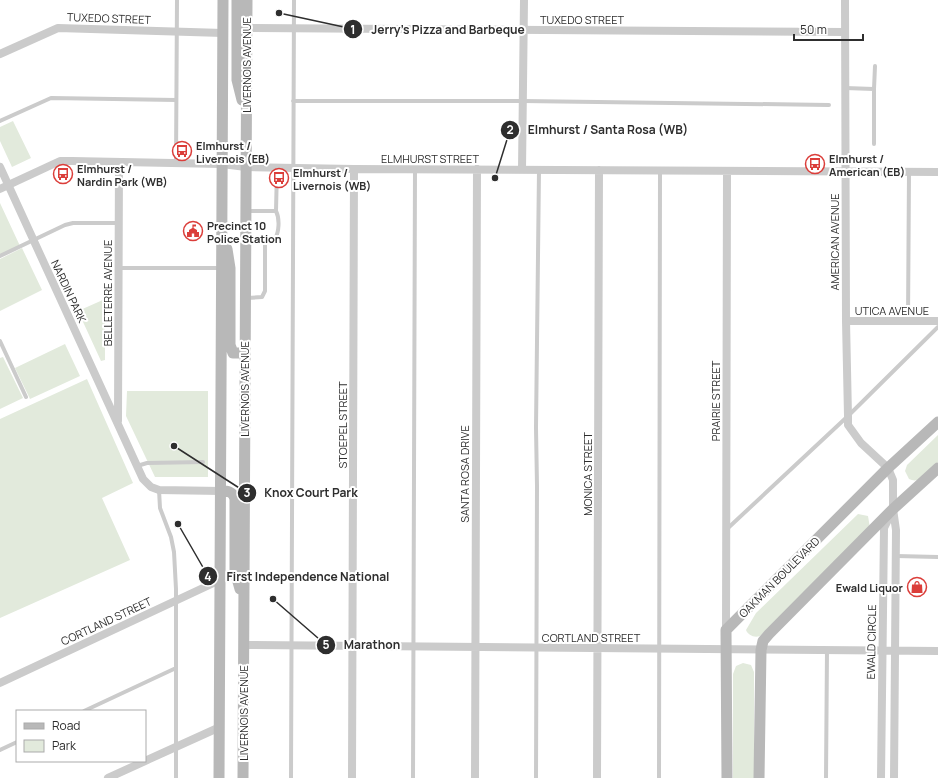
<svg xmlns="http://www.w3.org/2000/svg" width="938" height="778" viewBox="0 0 938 778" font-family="Manrope,sans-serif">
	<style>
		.green { fill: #e2eadc }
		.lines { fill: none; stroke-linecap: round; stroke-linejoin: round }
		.lane { stroke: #cbcbcb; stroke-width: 4 }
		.street { stroke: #cbcbcb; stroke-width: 8 }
		.secondary { stroke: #b8b8b8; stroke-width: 11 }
		.labels { text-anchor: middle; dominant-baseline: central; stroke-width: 4; stroke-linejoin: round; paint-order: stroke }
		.street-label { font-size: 11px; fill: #2e2e2e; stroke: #fff }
		.poi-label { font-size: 11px; font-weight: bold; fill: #2e2e2e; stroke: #fff; text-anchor: start }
		.leader { fill: none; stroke: #2e2e2e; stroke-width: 1.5 }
		.callout-dot { fill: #2e2e2e; stroke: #fff; stroke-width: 1.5 }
		.mark-label { font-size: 12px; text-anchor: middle; font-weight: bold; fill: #fff }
		.callout-label { font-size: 12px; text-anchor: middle; font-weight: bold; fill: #2e2e2e; stroke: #fff; stroke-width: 4; stroke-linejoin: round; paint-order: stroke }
	</style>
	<rect width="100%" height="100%" fill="#fff"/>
	<path class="green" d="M13 121 31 158 12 167 0 141V127Z
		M0 203 20 246 0 255Z
		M22 248 42 290 0 311V259Z
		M105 299V360L101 361 78 311Z
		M65 344 80 376 30 399 15 368Z
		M3 357 23 398 0 409V358Z
		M87 379 133 483 102 498 130 560 0 618V419Z
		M127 391H208V477H155L126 416Z
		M938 435V462C930 470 921 485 909 479L905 471 907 465Z
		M858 514 868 516 870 528 760 636C754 638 748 635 746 630L756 613Z
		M743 663 751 665 754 672V778H733V674L736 666Z"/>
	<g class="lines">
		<path class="lane" d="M845 88 874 89 875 66
			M293 101H523L829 105
			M0 121 51 98 176 100
			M874 144V89
			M176 163 177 0
			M248 211H276L277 168
			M247 238 275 239C279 232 280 219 276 211
			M0 256 65 225 73 223H119
			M119 268H220
			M247 298 262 297 265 291V239
			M908 321 909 172
			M0 341 26 397
			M137 466 147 463 203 462
			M159 490 160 508 171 537 174 552 176 589V778
			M727 529 848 416 938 327
			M896 556 938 557
			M84 711 176 668
			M0 750 17 742
			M291 778 294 0
			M413 778 415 169
			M536 778 537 486 536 428 539 170
			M659 778 660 171
			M826 778 827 650"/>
		<path class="street" d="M845 0 846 321 848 416V425L861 443 888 468 893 480V509L896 530 894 778
			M247 28 844 32
			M0 54 58 28 223 33
			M0 167 143 479 151 487 159 490 221 491
			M522 170 524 0
			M0 189 60 161H72L222 164 246 167 354 169 938 172
			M846 321H938
			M118 421 119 162
			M726 630 727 171
			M244 645 938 651
			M0 683 220 580
			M145 761 220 727
			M108 778 145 761
			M352 778 354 169
			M475 778 477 169
			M597 778 599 170
			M881 778 884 528 891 514"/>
		<path class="secondary" d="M237 0V80L242 100
			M227 249 230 268V345L233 353H244
			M221 491C227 491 233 491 235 499V571L240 589
			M219 778 223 0
			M243 778 247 0
			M727 778 726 630 888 468 938 422
			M759 778 761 650 763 641 769 634 893 509 938 468"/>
	</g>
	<defs>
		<symbol id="bus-ring" viewBox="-11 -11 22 22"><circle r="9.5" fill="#fff" stroke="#db3e3a" stroke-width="1.5"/><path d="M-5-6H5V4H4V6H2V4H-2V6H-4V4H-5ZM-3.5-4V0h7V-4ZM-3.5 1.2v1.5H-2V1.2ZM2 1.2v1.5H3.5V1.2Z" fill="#db3e3a"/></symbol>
		<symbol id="civic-ring" viewBox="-11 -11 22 22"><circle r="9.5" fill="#fff" stroke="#db3e3a" stroke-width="1.5"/><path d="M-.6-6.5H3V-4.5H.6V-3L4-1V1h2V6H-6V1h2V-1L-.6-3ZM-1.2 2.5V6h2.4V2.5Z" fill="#db3e3a"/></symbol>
		<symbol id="shop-ring" viewBox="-11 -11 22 22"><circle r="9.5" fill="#fff" stroke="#db3e3a" stroke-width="1.5"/><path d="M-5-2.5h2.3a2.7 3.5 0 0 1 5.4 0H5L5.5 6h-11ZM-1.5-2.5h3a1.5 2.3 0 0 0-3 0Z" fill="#db3e3a"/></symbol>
	</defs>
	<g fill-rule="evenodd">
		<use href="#bus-ring" x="171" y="140" width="22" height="22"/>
		<use href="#bus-ring" x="804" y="153" width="22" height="22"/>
		<use href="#bus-ring" x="52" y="163" width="22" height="22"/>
		<use href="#bus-ring" x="268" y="167" width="22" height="22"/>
		<use href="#civic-ring" x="182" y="220" width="22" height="22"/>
		<use href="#shop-ring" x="906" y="576" width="22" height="22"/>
	</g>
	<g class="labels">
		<g class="street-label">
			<text transform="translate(109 18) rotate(2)">TUXEDO STREET</text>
			<text x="582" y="19">TUXEDO STREET</text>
			<text transform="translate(246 65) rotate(-90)">LIVERNOIS AVENUE</text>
			<text x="430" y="158">ELMHURST STREET</text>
			<text transform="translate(834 242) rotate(-90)">AMERICAN AVENUE</text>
			<text transform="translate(69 291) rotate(65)">NARDIN PARK</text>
			<text transform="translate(107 293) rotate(-90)">BELLETERRE AVENUE</text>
			<text x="892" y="310">UTICA AVENUE</text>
			<text transform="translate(244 389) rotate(-90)">LIVERNOIS AVENUE</text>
			<text transform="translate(715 401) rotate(-90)">PRAIRIE STREET</text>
			<text transform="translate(342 425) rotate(-90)">STOEPEL STREET</text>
			<text transform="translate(464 474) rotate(-90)">SANTA ROSA DRIVE</text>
			<text transform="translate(587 474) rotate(-90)">MONICA STREET</text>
			<text transform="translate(779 577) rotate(-45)">OAKMAN BOULEVARD</text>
			<text transform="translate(106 621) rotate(-25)">CORTLAND STREET</text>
			<text x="591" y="637">CORTLAND STREET</text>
			<text transform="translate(871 642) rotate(-89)">EWALD CIRCLE</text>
			<text transform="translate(243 713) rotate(-90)">LIVERNOIS AVENUE</text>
		</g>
		<g class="poi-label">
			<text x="196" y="145">Elmhurst /<tspan x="196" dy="13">Livernois (EB)</tspan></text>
			<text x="829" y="158">Elmhurst /<tspan x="829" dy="13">American (EB)</tspan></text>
			<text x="77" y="168">Elmhurst /<tspan x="77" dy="13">Nardin Park (WB)</tspan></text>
			<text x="293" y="172">Elmhurst /<tspan x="293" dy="13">Livernois (WB)</tspan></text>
			<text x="207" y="225">Precinct 10<tspan x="207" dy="13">Police Station</tspan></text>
			<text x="903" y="587" text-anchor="end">Ewald Liquor</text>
		</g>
	</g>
	<path class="leader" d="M279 13L353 29M495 178L510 130M174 446L247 493M178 524L208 576M273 599L326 645"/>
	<g class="callout-dot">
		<circle cx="279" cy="13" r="4"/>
		<circle cx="495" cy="178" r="4"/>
		<circle cx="174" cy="446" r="4"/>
		<circle cx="178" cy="524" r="4"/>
		<circle cx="273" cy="599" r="4"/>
		<circle cx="353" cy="29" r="10"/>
		<circle cx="510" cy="130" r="10"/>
		<circle cx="247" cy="493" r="10"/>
		<circle cx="208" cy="576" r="10"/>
		<circle cx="326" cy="645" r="10"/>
	</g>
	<g class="mark-label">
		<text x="353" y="34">1</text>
		<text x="510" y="134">2</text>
		<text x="247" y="497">3</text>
		<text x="208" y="581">4</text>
		<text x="326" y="649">5</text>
	</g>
	<g class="callout-label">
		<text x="448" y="34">Jerry's Pizza and Barbeque</text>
		<text x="608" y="134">Elmhurst / Santa Rosa (WB)</text>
		<text x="311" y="497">Knox Court Park</text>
		<text x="308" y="581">First Independence National</text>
		<text x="372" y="649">Marathon</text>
	</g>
	<rect x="16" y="710" width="130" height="52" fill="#ffffff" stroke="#ababab"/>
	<rect x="24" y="723" width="20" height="6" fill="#b8b8b8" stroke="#ababab"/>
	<text x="52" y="730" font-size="12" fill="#2e2e2e">Road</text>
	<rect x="24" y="740" width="20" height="12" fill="#e2eadc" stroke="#ababab"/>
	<text x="52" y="750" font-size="12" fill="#2e2e2e">Park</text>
	<path d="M794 34v6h69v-6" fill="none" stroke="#2e2e2e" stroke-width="2"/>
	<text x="800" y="34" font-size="12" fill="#2e2e2e" stroke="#ffffff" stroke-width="3" paint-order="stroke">50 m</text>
</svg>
